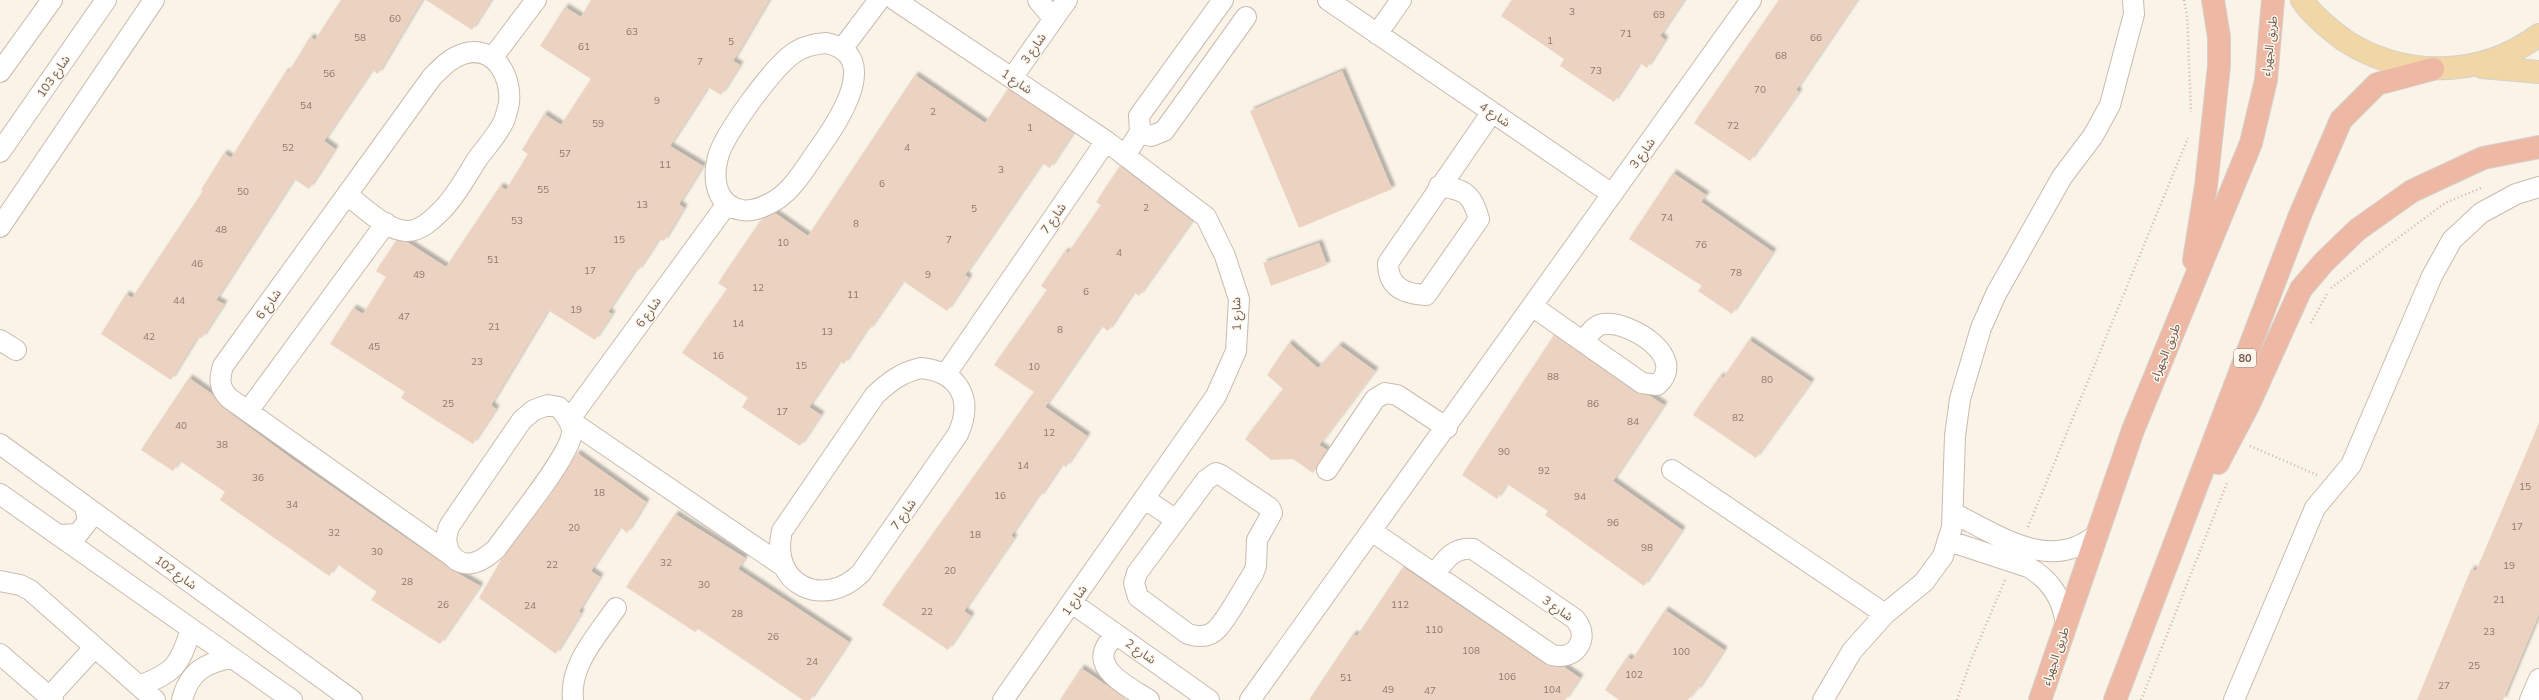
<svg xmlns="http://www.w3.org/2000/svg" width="2539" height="700" viewBox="0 0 2539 700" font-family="Mulish,'Noto Sans Arabic',sans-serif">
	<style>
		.building { fill: #ecd3c1; filter: url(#shadow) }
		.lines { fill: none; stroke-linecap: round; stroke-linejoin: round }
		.minor-casing { stroke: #cabbae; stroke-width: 22 }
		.major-casing { stroke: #d7d1cd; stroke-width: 24 }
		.highway-casing { stroke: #d7d1cd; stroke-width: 24 }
		.path { stroke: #d1b6a5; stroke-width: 2.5; stroke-dasharray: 1 3; stroke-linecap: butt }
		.minor { stroke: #fff; stroke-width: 20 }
		.major { stroke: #f1d6a6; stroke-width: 22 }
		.highway { stroke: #edb8a4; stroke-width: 22 }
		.labels { text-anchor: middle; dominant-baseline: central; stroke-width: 3; stroke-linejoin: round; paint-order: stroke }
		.number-label { font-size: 10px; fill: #8f796b }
		.shield { fill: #fdf7ed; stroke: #9a8a7e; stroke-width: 1 }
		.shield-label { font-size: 11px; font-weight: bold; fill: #705b4e }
		.street-label { font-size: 12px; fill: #705b4e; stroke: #fdf7ed }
	</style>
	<defs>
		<filter id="shadow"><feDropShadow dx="3.5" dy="-3.5" stdDeviation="1" flood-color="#0004"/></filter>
	</defs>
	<rect width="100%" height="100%" fill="#faf3e7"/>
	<path class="building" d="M341 0H422L378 74 372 70 324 141 335 149 309 189 294 179 216 300 224 304 202 338 198 336 171 380 101 334 126 294 132 298 203 191 201 190 224 153 231 158 286 71 288 73 310 37 315 40Z
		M426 0H491L472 30Z
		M591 0H769L733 61 740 65 721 95 708 87 670 146 703 166 679 204 684 208 664 241 659 239 638 271 636 269 608 312 612 314 595 340 548 310 491 405 496 409 473 444 401 398 405 392 330 344 353 308 363 314 386 277 376 271 396 241 407 242 446 267 500 186 506 190 528 154 522 150 544 114 561 125 591 79 540 46 565 7 581 17Z
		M1512 0H1684L1660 36 1665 40 1647 68 1640 63 1614 102 1560 66 1564 59 1501 16Z
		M1779 0H1857L1796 90 1799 92 1750 161 1694 123Z
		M1342 71 1392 189 1299 228 1250 111Z
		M915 75 985 123 1008 89 1073 133 1050 168 1042 163 965 275 969 278 947 311 903 281 869 330 867 329 844 364 840 361 809 407 821 415 800 446 742 407 748 398 682 353 727 289 718 283 761 220 775 213 808 236Z
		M1120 166 1192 221 1139 296 1134 292 1108 331 1101 326 1045 407 1087 436 1066 467 1062 464 1040 497 1038 496 1011 536 1014 538 964 611 971 616 948 650 882 605 1034 392 994 365 1047 290 1041 286 1065 251 1068 253 1101 205 1096 202Z
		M1673 173 1706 195 1701 202 1773 252 1732 314 1698 291 1702 286 1629 239Z
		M1319 243 1327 265 1271 286 1263 263Z
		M1554 335 1635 392 1650 396 1664 405 1613 481 1682 530 1644 586 1545 515 1548 511 1507 484 1497 499 1462 475Z
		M1749 340 1811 382 1756 458 1693 415 1720 376 1723 378Z
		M1289 343 1318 368 1339 345 1375 371 1319 445 1327 450 1313 473 1293 459 1271 460 1245 439 1283 389 1267 375Z
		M189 378 212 394 222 407 292 459 452 570 480 586 440 644 371 600 377 592 337 564 329 576 220 500 225 492 180 461 173 471 141 450Z
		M2539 423V614L2503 700H2417L2471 569 2476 571Z
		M577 453 646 502 627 533 620 527 591 571 600 577 579 611 581 613 556 654 479 598 501 560 549 497Z
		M675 514 745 558 738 569 849 642 810 700H803L698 629 695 632 626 587Z
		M1403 567 1545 664 1564 667 1580 678 1565 700H1309L1353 634 1357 636Z
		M1665 610 1724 650 1697 691 1695 690 1688 700H1619L1605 690 1627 657 1632 660Z
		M1081 668 1109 687 1127 700H1060Z"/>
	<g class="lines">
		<defs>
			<path id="minor" d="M895 0 1106 141 1206 217 1225 256 1239 299 1236 351 1216 396 1003 700
				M1038 0 1053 18
				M1328 0 1612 194
				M1377 34 1401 0
				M826 43C886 55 834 128 815 154 804 170 793 189 776 200 766 206 753 212 742 210 716 206 712 179 718 157 724 134 774 66 794 53 803 46 815 44 826 43Z
				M842 49 879 0
				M493 57 536 0
				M0 72 52 0
				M1012 78 1067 0
				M1140 132 1139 116 1223 0
				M0 152 106 0
				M1125 156 1140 132 1151 136 1164 131 1246 17
				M1439 186C1466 190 1471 193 1479 219L1426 295C1404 294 1388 287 1388 263L1492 112
				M347 195C364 207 384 229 406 231 420 232 433 219 442 210 456 196 467 175 478 158 487 146 498 134 504 121 506 115 508 109 509 103 512 76 494 44 463 54 450 58 441 68 432 77L223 366C219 379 219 388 229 398L452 556
				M0 227 154 0
				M1532 306 1642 383 1657 385C1689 358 1631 321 1604 324 1594 325 1589 334 1584 341
				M0 340 16 350
				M921 368C959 372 974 399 958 434L861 573C824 610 769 585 782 531L875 395C889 382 902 372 921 368Z
				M946 374 1106 141
				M548 405 559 407C565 415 572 422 572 432 571 455 512 526 496 549 489 555 482 561 473 563 450 567 441 542 450 525L522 420 534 410Z
				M248 411 386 223
				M569 420 727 204
				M569 420 783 566
				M0 444 352 700
				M1327 470 1375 399 1385 393 1397 395 1447 428
				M1672 470 1885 614
				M1216 473 1221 475 1270 508 1272 513 1257 540 1256 566 1253 574C1242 590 1230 615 1217 629 1209 638 1198 637 1188 634L1138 597 1134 583 1137 573 1206 480Z
				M0 494 292 700
				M1145 499 1176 520
				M1953 513C1998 535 2051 574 2097 534
				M1373 532 1552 655C1576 661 1591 638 1575 619L1473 549C1453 547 1445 560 1435 574
				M60 535 78 534 88 521 85 506
				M1949 541 2028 567C2051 580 2062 598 2066 624
				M0 581 20 585 30 590 155 700
				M1072 603 1209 700
				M1115 634C1112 639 1107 644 1105 649 1095 672 1134 690 1149 700
				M0 654 53 700
				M139 686C175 672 179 666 191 630
				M49 697 95 647
				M182 700C189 672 205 663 231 658
				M573 700C569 665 597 636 616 608
				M1250 700 1751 0
				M1823 700 1852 651 1885 614 1924 582 1943 556 1952 527 1955 436 1960 399 1981 328 1996 294 2062 177 2093 136 2110 105 2134 14 2133 0
				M2234 700 2315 508 2351 465 2432 276 2452 240 2481 213 2516 194 2539 187
				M2530 700 2539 679"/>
			<path id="major" d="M2302 0C2313 16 2329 29 2344 40 2404 79 2481 78 2539 35
				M2482 67 2539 72"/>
			<path id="highway" d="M2194 260 2206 186 2219 66V37L2213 0
				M2218 463 2248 406 2301 289 2324 262 2357 230 2412 191 2483 158 2539 147
				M2040 700 2133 430 2251 143 2266 80 2273 0
				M2115 700 2300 215 2341 120 2377 84 2433 69"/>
		</defs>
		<use href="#minor" class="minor-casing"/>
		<use href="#major" class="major-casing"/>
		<use href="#highway" class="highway-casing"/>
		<path class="path" d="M2184 0 2187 14 2191 112
			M2331 288 2445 203 2481 188
			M2311 323 2327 294
			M2250 446 2317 475
			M2028 527 2188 138
			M1957 700 1971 660 2005 580
			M2141 700 2227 483"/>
		<use href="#minor" class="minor"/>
		<use href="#major" class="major"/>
		<use href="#highway" class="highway"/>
	</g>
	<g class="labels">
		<g class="number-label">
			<text x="1572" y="11">3</text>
			<text x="1659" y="14">69</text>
			<text x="395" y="18">60</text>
			<text x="632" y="31">63</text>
			<text x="1626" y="33">71</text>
			<text x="360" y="37">58</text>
			<text x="1816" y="37">66</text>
			<text x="1550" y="40">1</text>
			<text x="731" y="41">5</text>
			<text x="584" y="46">61</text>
			<text x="1781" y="55">68</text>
			<text x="700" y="61">7</text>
			<text x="1596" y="70">73</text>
			<text x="329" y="73">56</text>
			<text x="1760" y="89">70</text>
			<text x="657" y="100">9</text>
			<text x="306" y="105">54</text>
			<text x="933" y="111">2</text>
			<text x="598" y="123">59</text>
			<text x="1733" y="125">72</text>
			<text x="1030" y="127">1</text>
			<text x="288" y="147">52</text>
			<text x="907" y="147">4</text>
			<text x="565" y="153">57</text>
			<text x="665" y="164">11</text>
			<text x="1001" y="169">3</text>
			<text x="882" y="183">6</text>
			<text x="543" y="189">55</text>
			<text x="243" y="191">50</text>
			<text x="642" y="204">13</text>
			<text x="1146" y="207">2</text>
			<text x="974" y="208">5</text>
			<text x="1667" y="217">74</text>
			<text x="517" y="220">53</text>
			<text x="856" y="223">8</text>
			<text x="221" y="229">48</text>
			<text x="619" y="239">15</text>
			<text x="949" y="239">7</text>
			<text x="783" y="242">10</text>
			<text x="1701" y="244">76</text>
			<text x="1119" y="252">4</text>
			<text x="493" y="259">51</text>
			<text x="197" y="263">46</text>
			<text x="590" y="270">17</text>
			<text x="1736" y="272">78</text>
			<text x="419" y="274">49</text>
			<text x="928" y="274">9</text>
			<text x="758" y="287">12</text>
			<text x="1086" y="291">6</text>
			<text x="853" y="294">11</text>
			<text x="179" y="300">44</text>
			<text x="576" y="309">19</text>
			<text x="404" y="316">47</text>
			<text x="738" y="323">14</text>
			<text x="494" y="326">21</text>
			<text x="1060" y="329">8</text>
			<text x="827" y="331">13</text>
			<text x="149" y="336">42</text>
			<text x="374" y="346">45</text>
			<text x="718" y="355">16</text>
			<text x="477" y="361">23</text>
			<text x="801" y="365">15</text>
			<text x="1034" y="366">10</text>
			<text x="1553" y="376">88</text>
			<text x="1767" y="379">80</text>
			<text x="448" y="403">25</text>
			<text x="1593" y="403">86</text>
			<text x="782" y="411">17</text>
			<text x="1738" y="417">82</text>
			<text x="1633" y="421">84</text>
			<text x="181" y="425">40</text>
			<text x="1049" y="432">12</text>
			<text x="222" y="444">38</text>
			<text x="1504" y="451">90</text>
			<text x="1023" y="465">14</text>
			<text x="1544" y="470">92</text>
			<text x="258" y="477">36</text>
			<text x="2525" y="486">15</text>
			<text x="599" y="492">18</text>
			<text x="1000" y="495">16</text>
			<text x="1580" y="496">94</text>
			<text x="292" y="504">34</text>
			<text x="1613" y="522">96</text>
			<text x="2517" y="526">17</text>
			<text x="574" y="527">20</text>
			<text x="334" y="532">32</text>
			<text x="975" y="534">18</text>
			<text x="1647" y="547">98</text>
			<text x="377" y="551">30</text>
			<text x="666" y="562">32</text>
			<text x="552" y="564">22</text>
			<text x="2509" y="565">19</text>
			<text x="950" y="570">20</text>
			<text x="407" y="581">28</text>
			<text x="704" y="584">30</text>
			<text x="2499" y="599">21</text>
			<text x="443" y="604">26</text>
			<text x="1400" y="604">112</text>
			<text x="530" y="605">24</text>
			<text x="927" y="611">22</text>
			<text x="737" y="613">28</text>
			<text x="1434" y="629">110</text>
			<text x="2489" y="631">23</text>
			<text x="773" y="636">26</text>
			<text x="1471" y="650">108</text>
			<text x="1681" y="651">100</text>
			<text x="812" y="661">24</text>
			<text x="2474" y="665">25</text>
			<text x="1634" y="674">102</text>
			<text x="1507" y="676">106</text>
			<text x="1346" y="677">51</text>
			<text x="2444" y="685">27</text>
			<text x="1388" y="689">49</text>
			<text x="1552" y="689">104</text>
			<text x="1430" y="690">47</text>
		</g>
		<rect class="shield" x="2234" y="349" width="22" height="18" rx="3"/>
		<g class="shield-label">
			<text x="2245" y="358">80</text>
		</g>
		<g class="street-label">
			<text transform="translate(2269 46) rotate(-83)">طريق الجهراء</text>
			<text transform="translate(1033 48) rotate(-55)">شارع 3</text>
			<text transform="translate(53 76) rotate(-55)">شارع 103</text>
			<text transform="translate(1017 81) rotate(34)">شارع 1</text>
			<text transform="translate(1495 114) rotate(34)">شارع 4</text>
			<text transform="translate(1642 153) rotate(-54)">شارع 3</text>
			<text transform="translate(1053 218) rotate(-55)">شارع 7</text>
			<text transform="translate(268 304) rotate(-54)">شارع 6</text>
			<text transform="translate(648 312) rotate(-54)">شارع 6</text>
			<text transform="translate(1236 314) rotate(-91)">شارع 1</text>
			<text transform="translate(2165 352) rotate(-68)">طريق الجهراء</text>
			<text transform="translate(903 514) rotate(-55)">شارع 7</text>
			<text transform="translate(176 572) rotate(36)">شارع 102</text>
			<text transform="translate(1074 600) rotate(-55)">شارع 1</text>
			<text transform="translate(1558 608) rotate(35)">شارع 3</text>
			<text transform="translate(1141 651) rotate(35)">شارع 2</text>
			<text transform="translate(2055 656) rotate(-71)">طريق الجهراء</text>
		</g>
	</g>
</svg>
